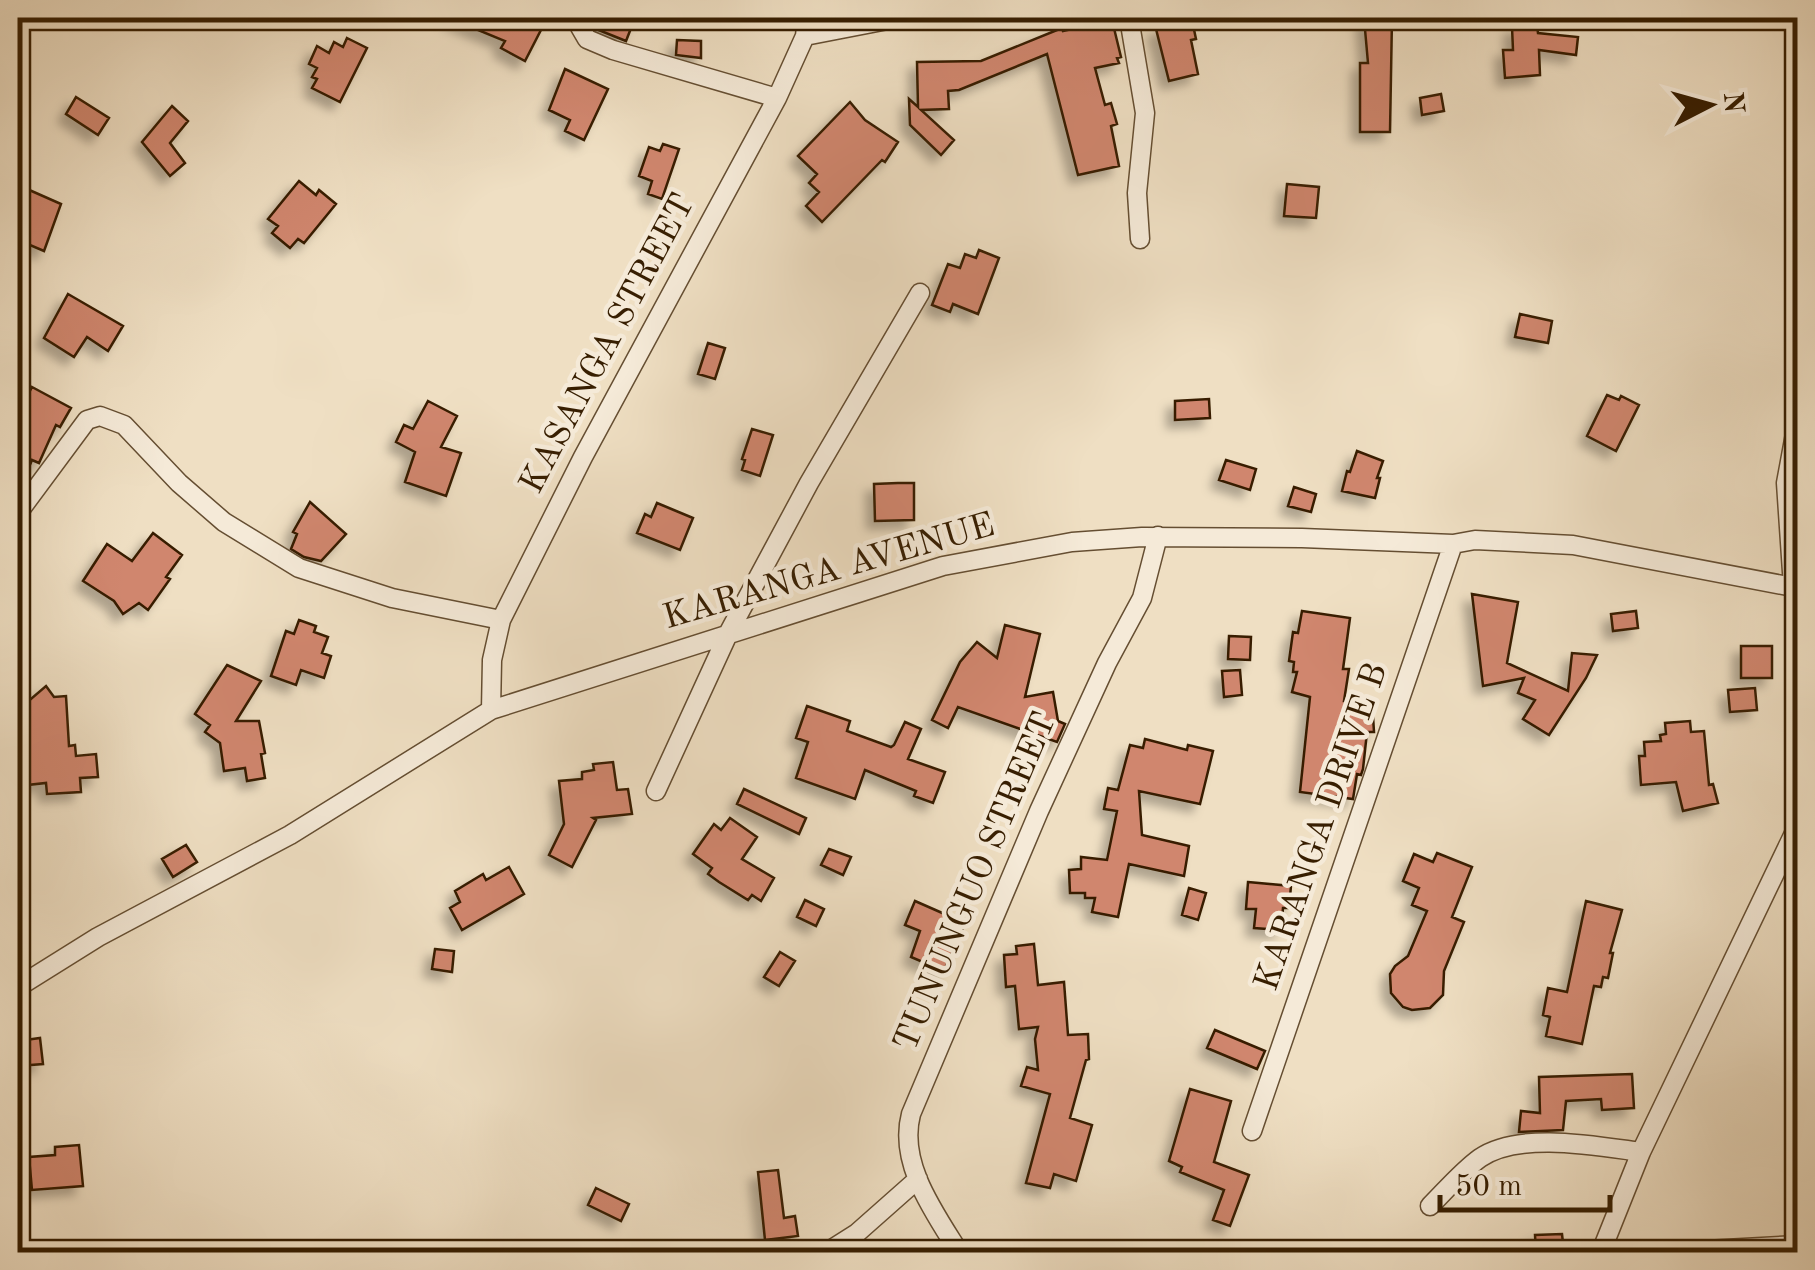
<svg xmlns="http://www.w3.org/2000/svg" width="1815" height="1270" viewBox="0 0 1815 1270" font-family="'Old Standard TT',serif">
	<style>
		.building { fill: #d0866e; stroke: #371e01; stroke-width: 2.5; filter: url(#shadow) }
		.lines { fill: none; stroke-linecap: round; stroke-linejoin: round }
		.street-casing { stroke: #654e32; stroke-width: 21 }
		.street { stroke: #f5ead8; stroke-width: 18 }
		.labels { text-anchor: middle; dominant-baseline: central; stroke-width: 9; stroke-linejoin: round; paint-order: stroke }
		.street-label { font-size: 35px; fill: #371e01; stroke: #f5ead8 }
	</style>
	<defs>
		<filter id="shadow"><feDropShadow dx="-8" dy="8" stdDeviation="5" flood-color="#0004"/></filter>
	</defs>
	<rect width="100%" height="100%" fill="#efdfc3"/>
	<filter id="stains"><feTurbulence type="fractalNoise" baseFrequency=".002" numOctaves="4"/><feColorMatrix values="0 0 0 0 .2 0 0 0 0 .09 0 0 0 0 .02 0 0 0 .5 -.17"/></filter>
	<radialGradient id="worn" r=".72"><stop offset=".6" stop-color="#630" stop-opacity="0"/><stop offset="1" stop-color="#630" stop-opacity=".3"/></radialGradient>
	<path class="building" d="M449 18H531L544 24 525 61 501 48 505 41Z
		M592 18H635L626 41 596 29Z
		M1364 18H1392L1390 132H1360V63H1368Z
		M1112 20 1121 57 1117 58 1119 63 1095 68 1105 105 1111 103 1117 124 1111 126 1119 166 1078 175 1047 54 959 90 948 91 949 109 921 110 954 140 941 155 910 125 909 99 918 107 917 62 981 61 1062 28 1063 31Z
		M1192 20 1196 39 1191 40 1198 74 1169 81 1156 29Z
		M1537 25 1538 33 1578 37 1576 55 1539 50 1540 75 1505 78 1503 50H1513L1512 27Z
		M347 38 367 48 340 102 312 88 317 79 312 77 317 68 309 64 317 46 329 53 334 42 343 47Z
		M677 40 701 41V58L676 55Z
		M565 69 608 89 584 140 565 131 570 120 549 110Z
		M1441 94 1444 111 1422 115 1420 98Z
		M76 97 109 118 98 135 66 114Z
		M850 102 865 120 898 142 885 162 882 160 822 222 806 206 819 192 809 183 817 174 798 156Z
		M172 106 188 121 170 143 185 163 170 176 142 142Z
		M663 144 679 149 662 199 648 194 652 181 639 176 649 147 660 151Z
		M299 181 316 195 319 190 336 204 304 243 298 239 290 248 272 233 278 226 268 219Z
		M1287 184 1319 187 1316 218 1284 216Z
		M18 185 61 204 44 251 18 240Z
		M979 250 999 258 978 314 953 304 950 312 932 305 948 264 960 268 965 254 976 258Z
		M68 294 123 326 108 351 87 337 74 357 44 338Z
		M1520 314 1552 321 1548 343 1515 337Z
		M708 343 725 348 715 379 698 374Z
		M32 387 71 408 60 427 56 425 39 463 32 460 18 493V414Z
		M1607 395 1619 400 1621 396 1639 405 1616 451 1587 436Z
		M1209 399 1210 418 1175 420V401Z
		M428 401 457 416 441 447 461 453 446 496 405 482 415 452 396 442 404 425 413 429Z
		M752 429 773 435 760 476 742 470 745 460 742 459Z
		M1357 451 1383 461 1377 478H1380L1375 498 1342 491 1347 471 1350 472Z
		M1226 460 1256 469 1250 490 1219 480Z
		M898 483H914V520L875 521 874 484Z
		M1294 487 1316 494 1311 512 1288 506Z
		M310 502 346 534 321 561 304 557 291 549 297 534 293 532Z
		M657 503 693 518 680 550 637 533 645 514 651 517Z
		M153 533 182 555 166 577 170 579 148 610 139 603 123 614 114 601 83 581 107 544 132 561Z
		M1472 594 1518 602 1507 663 1568 691 1572 653 1597 655 1586 678 1549 735 1523 719 1535 700 1518 693 1524 678 1483 686Z
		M1302 611 1350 618 1343 669H1349L1344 701 1372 700 1374 732H1367L1363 769 1361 775 1357 774 1353 799 1300 792 1310 697 1292 692 1297 672H1293L1294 662 1289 661 1293 632 1298 633Z
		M1636 611 1638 628 1613 631 1611 614Z
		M299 620 316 626 314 632 328 637 322 653 331 656 324 678 301 670 296 685 271 676 286 631 294 634Z
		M1005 625 1040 634 1025 697 1053 692 1058 721 1065 724 1057 742 958 707 948 728 932 720 960 662 977 642 997 658Z
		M1229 636 1251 637 1250 660 1228 659Z
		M1741 646H1772V678H1741Z
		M227 665 261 681 236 721H259L265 753 261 754 265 778 247 781 245 768 224 771 220 743 205 732 210 725 195 714Z
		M1240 670 1242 695 1224 697 1222 671Z
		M46 686 54 697 66 696 69 746 75 745 76 756 96 754 98 777 80 778 81 792 47 794 46 783 18 786V710Z
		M1755 688 1757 710 1730 712 1728 690Z
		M807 706 850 721 847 731 891 747 894 745 905 722 921 729 908 759 945 772 933 803 914 796 916 791 865 770 855 799 796 778 808 742 796 738Z
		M1690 721 1691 732 1704 731 1709 785 1713 784 1718 803 1683 811 1676 782 1641 785 1639 756H1645L1644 742 1661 741 1660 735 1666 734 1665 723Z
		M1145 739 1187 750 1188 745 1213 751 1200 804 1139 791 1142 835 1189 846 1184 876 1129 864 1118 917 1092 912 1095 898H1085V893H1070L1069 870 1081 869V857L1107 860 1117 811 1104 809 1108 788 1118 790 1130 745 1143 748Z
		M613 762 617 790 628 789 632 814 593 818 596 820 572 867 549 855 564 824 559 781 582 779V772L594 770 593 764Z
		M744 789 806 818 799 834 737 804Z
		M730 818 757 837 742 859 774 878 761 901 752 895 748 900 719 882 708 874 712 868 693 854 714 824 721 830Z
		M186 845 197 862 173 877 162 859Z
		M829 849 851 857 843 875 821 865Z
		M1437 853 1472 867 1452 917 1464 922 1444 971 1443 995 1430 1008 1412 1010 1403 1007 1391 993 1390 974 1395 966 1408 956 1427 911 1412 905 1419 888 1403 881 1414 854 1433 862Z
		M509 867 524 894 462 930 450 908 460 902 455 891 483 874 486 880Z
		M1248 882 1291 886 1289 908H1283L1281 930 1254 928 1256 909H1246Z
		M1189 888 1206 893 1198 920 1182 915Z
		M805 900 824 909 816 926 797 917Z
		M915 901 965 923 944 971 911 957 920 931 905 925Z
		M1586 901 1622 910 1610 953H1613L1608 978 1603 977 1601 987 1594 986 1582 1044 1546 1036 1550 1017 1543 1015 1548 988 1567 992Z
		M1034 944 1038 985 1064 982 1068 1035 1088 1034 1089 1059 1086 1060 1070 1118 1092 1125 1076 1181 1054 1174 1050 1188 1026 1183 1050 1094 1021 1086 1027 1067 1038 1070 1035 1039 1038 1027 1019 1029 1015 986 1006 987 1004 955 1017 954 1016 946Z
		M435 949 454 951 452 972 432 969Z
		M780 952 795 961 779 986 764 977Z
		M1215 1030 1265 1051 1257 1069 1207 1048Z
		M40 1038 43 1064 18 1066V1041Z
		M1632 1074 1634 1108 1602 1110 1601 1099 1566 1101 1563 1130 1519 1132 1521 1111 1540 1113 1539 1077Z
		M1190 1089 1231 1101 1214 1162 1249 1175 1230 1226 1213 1220 1224 1190 1180 1172 1182 1167 1169 1161Z
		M79 1145 83 1186 32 1190 29 1157 55 1155V1147Z
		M778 1170 784 1218 795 1216 798 1236 765 1240 758 1172Z
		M596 1188 629 1204 621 1221 588 1205Z
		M1562 1234 1564 1252H1536L1535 1235Z"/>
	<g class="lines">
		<defs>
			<path id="street" d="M580 18V27L587 39 613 50 777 98
				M1129 18 1145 113 1137 193 1140 239
				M805 36 898 18
				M18 513 87 420 100 416 124 425 179 483 224 522 299 568 392 598 501 620
				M1793 587 1786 483 1798 418
				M491 710 492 660 501 620 583 457 777 98 805 36 807 18
				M656 791 729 632 809 483 920 293
				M18 987 98 937 290 835 491 710 943 566 1072 542 1142 537 1302 538 1453 544 1475 540 1573 545 1798 588
				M1252 1131 1453 544
				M1430 1206C1446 1190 1462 1171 1480 1158 1519 1131 1597 1146 1641 1152
				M18 1248 45 1252
				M827 1252 857 1233 918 1179
				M959 1252C934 1212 898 1163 911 1114L1039 811 1107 663 1142 598 1158 536
				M1601 1252 1641 1152 1798 825
				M1669 1252 1798 1245"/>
		</defs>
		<use href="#street" class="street-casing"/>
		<use href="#street" class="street"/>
	</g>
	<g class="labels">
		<g class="street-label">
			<text transform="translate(608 344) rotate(-62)">KASANGA STREET</text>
			<text transform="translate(829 572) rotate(-16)">KARANGA AVENUE</text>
			<text transform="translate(1322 827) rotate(-71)">KARANGA DRIVE B</text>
			<text transform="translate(976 882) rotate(-67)">TUNUNGUO STREET</text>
		</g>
	</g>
	<rect width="1815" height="1270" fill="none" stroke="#efdfc3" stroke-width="60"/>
	<rect x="20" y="20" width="1775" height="1230" fill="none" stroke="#371e01" stroke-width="5"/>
	<rect x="30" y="30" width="1755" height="1210" fill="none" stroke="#371e01" stroke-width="2.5"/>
	<g transform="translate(1710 105) rotate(84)" stroke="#f5ead8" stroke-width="8" paint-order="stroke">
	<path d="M0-8L18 38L0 25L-18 38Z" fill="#371e01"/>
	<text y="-15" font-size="28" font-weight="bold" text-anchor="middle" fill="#371e01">N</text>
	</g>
	<path d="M1440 1195v15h170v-15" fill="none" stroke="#371e01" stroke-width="5"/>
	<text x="1455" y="1195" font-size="30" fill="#371e01" stroke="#f5ead8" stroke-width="8" paint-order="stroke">50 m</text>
	<rect width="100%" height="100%" filter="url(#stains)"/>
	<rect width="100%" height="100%" fill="url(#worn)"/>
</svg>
